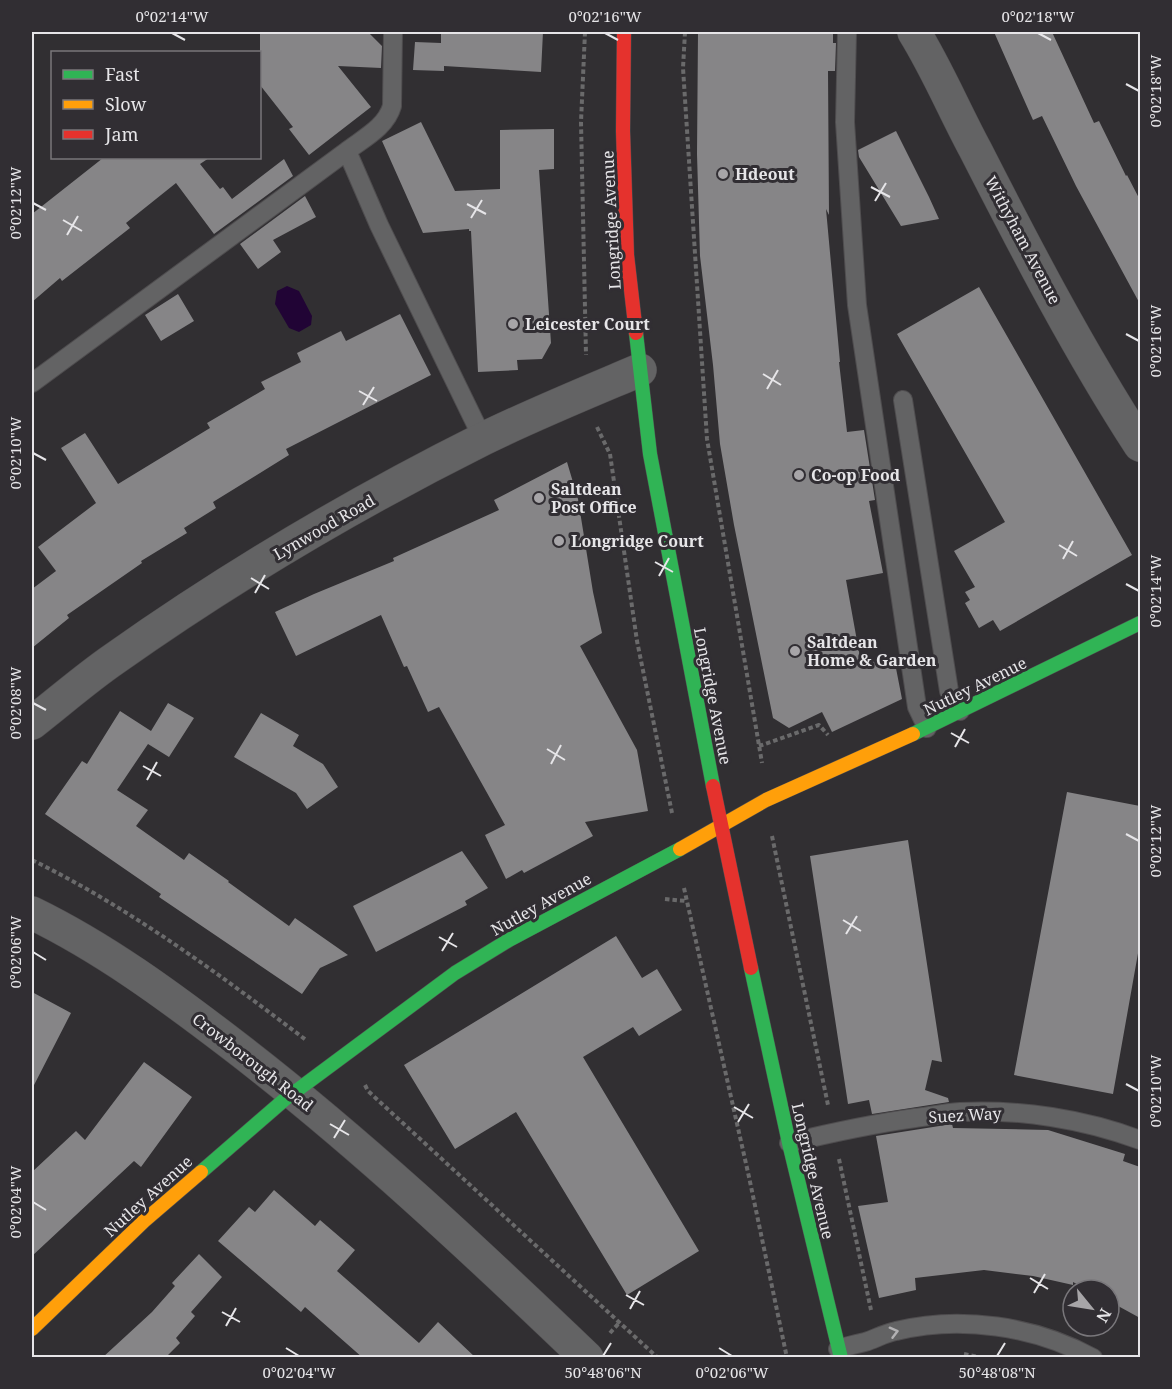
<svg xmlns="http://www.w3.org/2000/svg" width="1172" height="1389" viewBox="0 0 1172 1389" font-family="'Noto Serif',serif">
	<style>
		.water { fill: #210435 }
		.building { fill: #868587 }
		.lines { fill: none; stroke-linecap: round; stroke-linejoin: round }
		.lane-casing { stroke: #4f4d4f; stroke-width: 20 }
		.street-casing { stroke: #4f4d4f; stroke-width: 34 }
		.fast-casing { stroke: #4f4d4f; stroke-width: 15 }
		.slow-casing { stroke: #4f4d4f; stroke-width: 15 }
		.jam-casing { stroke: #4f4d4f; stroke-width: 15 }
		.path { stroke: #6a6a6b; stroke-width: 4; stroke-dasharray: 4.5 3; stroke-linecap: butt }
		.lane { stroke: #636364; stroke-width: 18 }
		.street { stroke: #636364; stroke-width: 33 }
		.fast { stroke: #30b455; stroke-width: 14 }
		.slow { stroke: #ff9f0a; stroke-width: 14 }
		.jam { stroke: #e5322d; stroke-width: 14 }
		.oneway { stroke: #b2b1b3 }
		.ticks { fill: none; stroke: #e6e5e8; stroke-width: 2 }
		.poi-dot { fill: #a7a5a8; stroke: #312e33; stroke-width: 2 }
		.labels { text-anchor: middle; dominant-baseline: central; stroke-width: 6; stroke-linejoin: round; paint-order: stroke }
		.poi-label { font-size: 16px; font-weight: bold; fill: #e6e5e8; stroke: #312e33; text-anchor: start }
		.street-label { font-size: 16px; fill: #e6e5e8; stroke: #312e33 }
		.neatline { fill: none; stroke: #e6e5e8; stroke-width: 2 }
		.ticks-label { font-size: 15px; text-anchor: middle; fill: #e6e5e8 }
	</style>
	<rect width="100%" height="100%" fill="#312f32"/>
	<path class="water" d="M287 286 299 291 312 316 311 325 299 332 289 328 275 304 277 291Z"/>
	<path class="building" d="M260 32H368L382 46 381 68 338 66 371 107 309 155 289 129 293 127 260 85Z
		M441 32H543L541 72 444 66V71L413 70 415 42 441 43Z
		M698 32H833V43H836L835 71H828L829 215 826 209 840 362H839L847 432 864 430 875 500 869 501 883 573 846 580 861 663 894 658 902 699 832 732 822 712 789 728 773 718 734 525 720 444 713 365 700 256 697 154Z
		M994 32H1052L1094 123 1099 121 1126 176 1127 175 1140 200V304L1076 186 1042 116 1033 120Z
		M421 122 455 191 500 189V130L554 129V169L539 170 551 343 542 359 517 360 518 370 478 372 471 231H469V229L423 233 382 141Z
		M896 131 929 197 939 219 901 226 859 157 858 150Z
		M103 158H209L200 164 220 189 223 187 232 199 284 159 293 176 214 234 176 183 126 223 130 228 62 281 60 278 32 302V214Z
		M305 196 316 217 273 240 281 252 258 269 240 244Z
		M979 287 1132 555 1000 631 993 620 979 628 965 603 970 600 965 592 975 587 954 551 1005 522 897 334Z
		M178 294 194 321 161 341 145 315Z
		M400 314 431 375 286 449 289 455 213 502 216 508 184 528 187 533 141 561 142 563 67 615 69 618 32 648V589L56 571 38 547 96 503 61 448 85 433 118 484 210 428 207 423 265 389 261 382 301 362 297 353 341 331 346 341Z
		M567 462 578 499 593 592 602 633 580 646 637 750 648 811 585 822 593 836 524 873 522 870 506 879 485 835 505 825 439 707 428 712 407 666 404 667 381 615 296 656 275 612 314 594 394 561 393 558 499 510 494 500Z
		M168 703 194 718 169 757 148 744 117 790 148 810 136 826 184 860 189 853 229 881 228 882 289 926 295 918 348 955 320 968 302 994 159 897 161 894 45 814 82 761 87 764 120 711 151 731Z
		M261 713 299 735 293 746 323 764 338 787 307 809 296 793 234 757Z
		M1067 792 1140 806V942L1113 1094 1014 1075Z
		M908 840 942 1062 932 1060 925 1090 948 1098 949 1102 872 1114 869 1100 848 1104 810 856Z
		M462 851 488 888 465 901 467 905 376 952 353 906Z
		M616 936 642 978 657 969 682 1010 639 1036 633 1027 583 1057 699 1251 627 1295 516 1112 455 1149 404 1065Z
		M32 992 71 1013 32 1089Z
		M144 1062 192 1097 141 1167 134 1161 32 1256V1172L76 1131 85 1140Z
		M952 1124 953 1128 1048 1130 1125 1154 1123 1161 1140 1167V1318L1109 1301V1290H1088L1073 1282V1285L1033 1276 984 1270 915 1278 916 1290 879 1298 858 1206 888 1202 876 1136Z
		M274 1190 315 1226 320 1220 355 1250 337 1271 419 1343 438 1322 476 1358H363L305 1307 301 1312 218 1241 249 1207 255 1212Z
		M199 1254 222 1277 191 1312 195 1316 176 1338 180 1343 165 1358H102L152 1312 175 1286 172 1283Z"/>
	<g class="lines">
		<defs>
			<path id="lane" d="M393 32 392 106C386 127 364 138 347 151L379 225 483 439
				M847 32 845 122 857 305 917 707 927 728
				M32 383 347 151
				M903 400 949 691 960 711
				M789 1143C830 1133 872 1124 915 1118 930 1116 945 1113 960 1112 1020 1109 1084 1119 1140 1140
				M838 1349C847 1346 856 1344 865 1342 875 1339 885 1333 896 1331 960 1315 1035 1326 1093 1358"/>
			<path id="street" d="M914 32C937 69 954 110 975 149 1026 249 1079 351 1140 445
				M32 723C59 702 85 679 114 659 230 577 355 503 483 439 534 414 588 392 640 370
				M32 913C104 948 169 996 233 1045 358 1141 473 1249 587 1358"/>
			<path id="fast" d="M636 333 650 454 713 786
				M913 734 1140 623
				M751 968 789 1143 841 1358
				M201 1172 284 1100 455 973 509 940 680 849"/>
			<path id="slow" d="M680 849 766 800 913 734
				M32 1329 144 1221 201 1172"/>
			<path id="jam" d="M624 32 623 131 627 255 636 333
				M713 786 751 968"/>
		</defs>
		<use href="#lane" class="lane-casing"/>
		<use href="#street" class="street-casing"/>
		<use href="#fast" class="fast-casing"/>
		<use href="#slow" class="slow-casing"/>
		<use href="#jam" class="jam-casing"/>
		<path class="path" d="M585 32 581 122 586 355
			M685 32 683 68 707 439 762 763
			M597 427 610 454 637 641 672 813
			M759 746 819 725 828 735
			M772 836 828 1105
			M32 860C130 908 219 974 306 1040
			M684 888 749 1177 787 1358
			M665 899 686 901
			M365 1085 368 1091 658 1358
			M839 1159 871 1310
			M610 1333 620 1322
			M964 1354 984 1358"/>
		<use href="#lane" class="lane"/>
		<use href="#street" class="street"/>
		<use href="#fast" class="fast"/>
		<use href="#slow" class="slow"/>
		<use href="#jam" class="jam"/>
	</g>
	<defs><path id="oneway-chevron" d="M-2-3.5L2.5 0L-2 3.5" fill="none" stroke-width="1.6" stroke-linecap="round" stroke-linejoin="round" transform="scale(1.5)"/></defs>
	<use class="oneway" href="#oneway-chevron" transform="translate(894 1332) rotate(-15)"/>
	<path class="ticks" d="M172 33 185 40M605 33 618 40M1038 33 1051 40M1126 84 1139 91M871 187 890 197M875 201 886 183M33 203 46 210M467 204 486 214M471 218 482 200M63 220 82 231M67 235 78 216M1126 334 1139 341M763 374 781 385M767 389 778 370M359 391 377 401M363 405 374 387M33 453 46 460M1059 545 1077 556M1063 559 1073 541M655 562 673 572M659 576 669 558M251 578 269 589M1126 584 1139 591M255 593 265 575M33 703 46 710M951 733 969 743M955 747 965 729M547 749 565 760M551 764 561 745M143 766 161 776M147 780 157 762M1126 834 1139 841M843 920 861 931M846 934 857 916M439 937 457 947M442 951 453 933M33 952 46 960M1126 1084 1139 1091M734 1107 753 1118M738 1122 749 1104M330 1124 349 1135M334 1138 345 1120M33 1202 46 1210M1030 1278 1048 1289M1034 1293 1045 1274M626 1295 644 1305M630 1309 640 1291M222 1312 240 1322M226 1326 236 1308M286 1348 299 1356M719 1348 732 1356M603 1356 611 1343M997 1356 1005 1343"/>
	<g class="poi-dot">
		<circle cx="723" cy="174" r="6"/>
		<circle cx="513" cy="324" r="6"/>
		<circle cx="799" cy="475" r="6"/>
		<circle cx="539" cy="498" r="6"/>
		<circle cx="559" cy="541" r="6"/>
		<circle cx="795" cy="651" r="6"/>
	</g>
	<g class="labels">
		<g class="poi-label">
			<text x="735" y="174">Hdeout</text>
			<text x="525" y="324">Leicester Court</text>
			<text x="811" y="475">Co-op Food</text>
			<text x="551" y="489">Saltdean<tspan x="551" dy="18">Post Office</tspan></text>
			<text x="571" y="541">Longridge Court</text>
			<text x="807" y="642">Saltdean<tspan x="807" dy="18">Home &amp; Garden</tspan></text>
		</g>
		<g class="street-label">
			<text transform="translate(611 220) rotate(-93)">Longridge Avenue</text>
			<text transform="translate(1023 240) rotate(62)">Withyham Avenue</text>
			<text transform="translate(324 527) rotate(-30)">Lynwood Road</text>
			<text transform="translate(975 686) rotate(-26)">Nutley Avenue</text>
			<text transform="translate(713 696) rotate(79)">Longridge Avenue</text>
			<text transform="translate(541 904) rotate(-29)">Nutley Avenue</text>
			<text transform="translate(253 1062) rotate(38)">Crowborough Road</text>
			<text transform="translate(965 1115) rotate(-3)">Suez Way</text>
			<text transform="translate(813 1171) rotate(77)">Longridge Avenue</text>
			<text transform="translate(148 1196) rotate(-42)">Nutley Avenue</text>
		</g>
	</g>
	<rect width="1172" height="1389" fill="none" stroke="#312e33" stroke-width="66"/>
	<rect x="51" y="51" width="210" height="108" fill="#312e33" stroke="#79777b" stroke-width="1.5"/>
	<rect x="63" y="70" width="30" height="9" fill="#30b455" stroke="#79777b" stroke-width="1.5"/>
	<text x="105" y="81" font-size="18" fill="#e6e5e8">Fast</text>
	<rect x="63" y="100" width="30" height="9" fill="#ff9f0a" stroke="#79777b" stroke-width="1.5"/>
	<text x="105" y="111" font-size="18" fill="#e6e5e8">Slow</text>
	<rect x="63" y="130" width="30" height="9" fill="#e5322d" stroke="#79777b" stroke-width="1.5"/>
	<text x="105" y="141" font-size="18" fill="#e6e5e8">Jam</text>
	<g transform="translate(1091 1308) rotate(120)"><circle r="28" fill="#312e33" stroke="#79777b" stroke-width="1.5"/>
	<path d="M0-4.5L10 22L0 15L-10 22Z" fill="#a7a5a8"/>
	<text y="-9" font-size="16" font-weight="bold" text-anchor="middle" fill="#e6e5e8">N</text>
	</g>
	<rect x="33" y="33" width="1106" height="1323" class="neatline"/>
	<g class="ticks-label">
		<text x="172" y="22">0°02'14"W</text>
		<text x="605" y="22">0°02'16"W</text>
		<text x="1038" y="22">0°02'18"W</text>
		<text transform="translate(1156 91) rotate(-90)" y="5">0°02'18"W</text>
		<text transform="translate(16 203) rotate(-90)" y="5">0°02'12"W</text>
		<text transform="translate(1156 341) rotate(-90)" y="5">0°02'16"W</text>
		<text transform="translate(16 453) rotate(-90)" y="5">0°02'10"W</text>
		<text transform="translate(1156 591) rotate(-90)" y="5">0°02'14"W</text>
		<text transform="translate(16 703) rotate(-90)" y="5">0°02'08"W</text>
		<text transform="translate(1156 841) rotate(-90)" y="5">0°02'12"W</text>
		<text transform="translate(16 952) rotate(-90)" y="5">0°02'06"W</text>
		<text transform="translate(1156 1091) rotate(-90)" y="5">0°02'10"W</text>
		<text transform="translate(16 1202) rotate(-90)" y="5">0°02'04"W</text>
		<text x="299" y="1378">0°02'04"W</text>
		<text x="603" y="1378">50°48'06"N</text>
		<text x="732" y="1378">0°02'06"W</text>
		<text x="997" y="1378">50°48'08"N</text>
	</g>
</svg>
